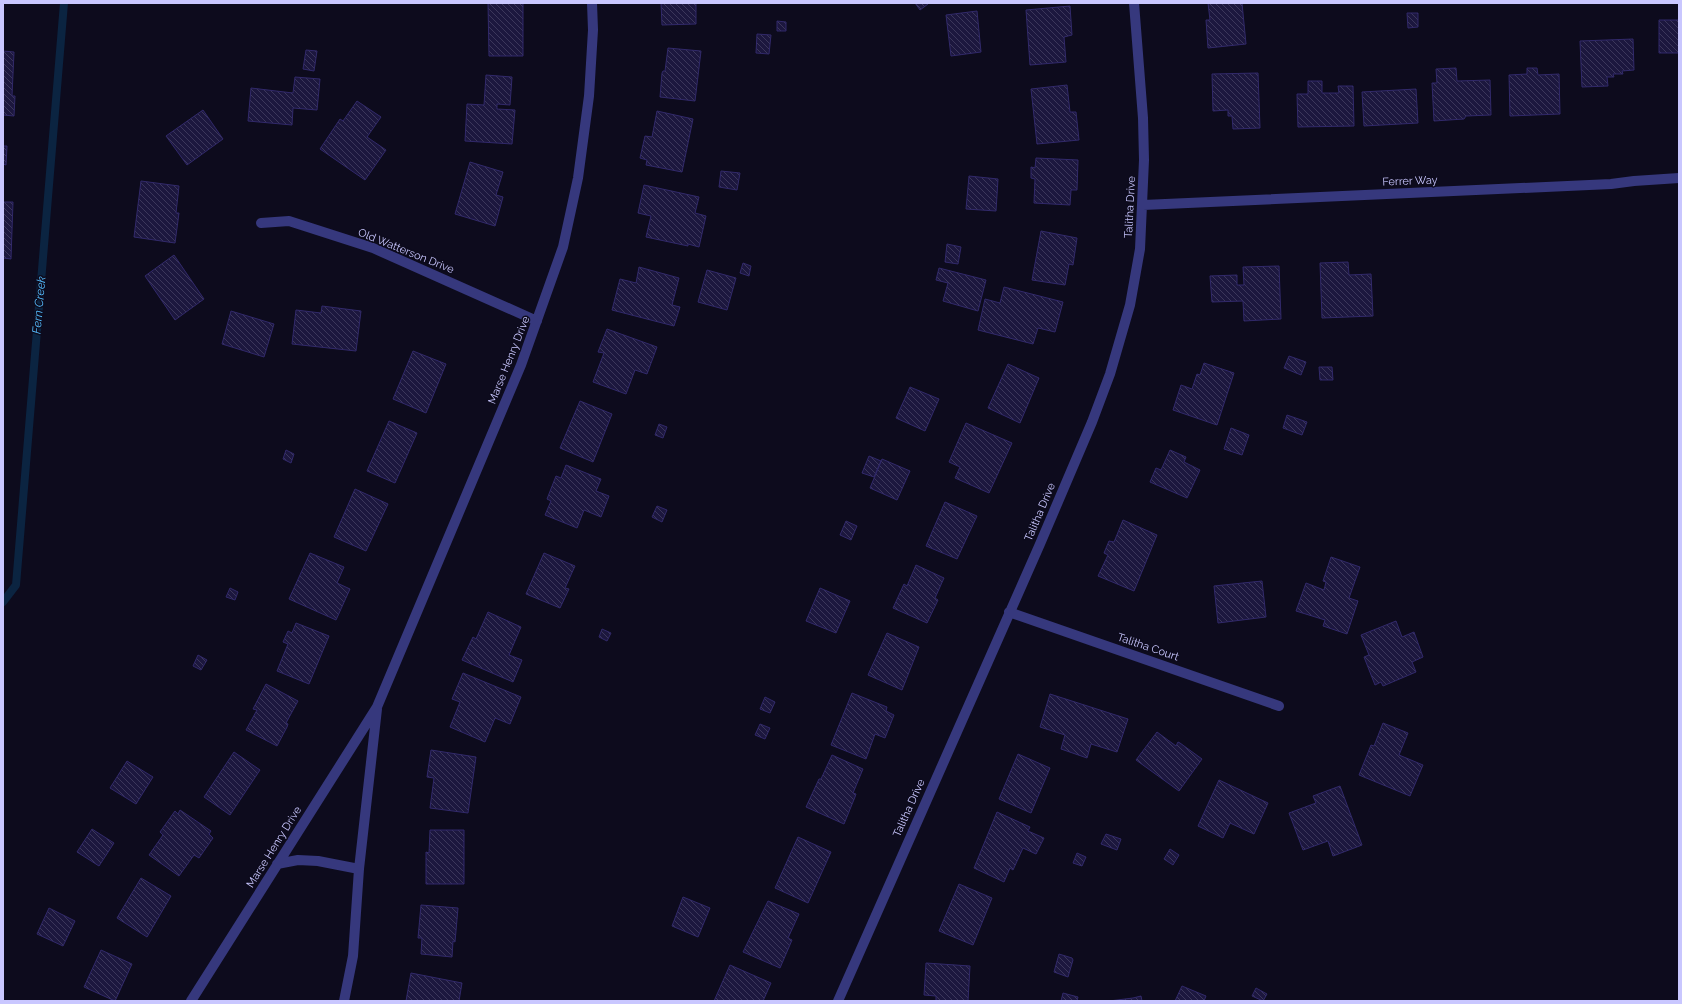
<svg xmlns="http://www.w3.org/2000/svg" width="1682" height="1004" viewBox="0 0 1682 1004" font-family="Raleway,sans-serif">
	<style>
		.lines { fill: none; stroke-linecap: round; stroke-linejoin: round }
		.stream { stroke: #0b2441; stroke-width: 8 }
		.building { fill: url(#building-back-hatch); stroke: #31296a }
		.street { stroke: #36387d; stroke-width: 10 }
		.labels { text-anchor: middle; dominant-baseline: central; stroke-width: 3; stroke-linejoin: round; paint-order: stroke }
		.street-label { font-size: 11px; fill: #c9c7ff; stroke: #0d0b1d }
		.water-label { font-size: 12px; font-style: italic; fill: #55bdff; stroke: #0d0b1d }
	</style>
	<defs>
		<pattern id="building-back-hatch" width="6" height="6" patternUnits="userSpaceOnUse"><rect width="6" height="6" fill="#1c173e"/><path d="M-1 5l2 2M0 0l6 6M5-1l2 2" fill="none" stroke="#3c375b"/></pattern>
	</defs>
	<rect width="100%" height="100%" fill="#0d0b1d"/>
	<g class="lines">
		<path class="stream" d="M3 602 16 585 64 3"/>
	</g>
	<path class="building" d="M488 3H523V56H489Z
		M661 3H696V24L662 25Z
		M915 3H927L928 4 920 10Z
		M1208 3H1242L1246 44 1208 48 1206 20H1210Z
		M1070 6 1072 35 1064 37 1066 62 1030 65 1026 10Z
		M977 11 981 52 951 56 946 15Z
		M1407 13H1418V27L1408 28Z
		M1659 20H1679V53H1659Z
		M777 21 786 22V31H777Z
		M757 34 771 35 769 54 756 53Z
		M1633 39 1634 70 1622 71 1623 74H1613L1614 77H1607L1608 86 1582 87 1580 41Z
		M668 48 701 51 695 101 660 97 662 73 663 71H665Z
		M306 50 317 51 314 71 303 69Z
		M3 51 14 52 12 96H15L14 116 3 115Z
		M1456 68 1457 81 1490 80 1491 115 1466 116 1464 119 1434 121 1432 83H1437L1436 69Z
		M1527 68H1537L1538 75 1559 74 1560 114 1510 116 1509 75 1527 74Z
		M1258 73 1260 128 1233 129 1232 116H1228V110L1213 111 1212 74Z
		M486 75 512 77 510 105 497 104V109L515 110 512 144 465 141 467 104 484 105Z
		M295 77 320 79 317 110 293 108 292 125 248 121 251 88 293 93Z
		M1308 81H1322V93H1339L1338 86H1353L1354 126 1298 127 1297 94H1308Z
		M1067 85 1070 112H1076L1079 140 1037 144 1031 89Z
		M1416 89 1418 123 1364 126 1362 92Z
		M357 101 381 117 367 137 386 150 365 180 320 149 340 119 343 121Z
		M203 110 223 139 187 165 166 136Z
		M657 111 693 119 682 172 646 165 647 160 640 158 645 136 652 137Z
		M3 146H7L6 165 3 164Z
		M1036 158 1078 160 1077 190H1071L1070 205 1034 203 1035 179 1031 178V167L1035 168Z
		M470 162 503 172 496 195 503 197 495 226 455 214Z
		M721 171 740 173 737 190 719 187Z
		M969 176 998 179 996 211 966 209Z
		M141 181 179 186 176 213H179L175 243 134 237Z
		M644 185 699 197 695 213 706 216 699 247 688 244V246L646 237 651 216 638 213Z
		M3 202H13L11 259 3 258Z
		M1041 231 1077 238 1073 265 1069 264 1065 285 1032 280Z
		M947 244 961 247 958 264 945 262Z
		M174 255 204 299 175 320 145 276Z
		M1348 262 1349 275 1371 274 1373 316 1322 318 1320 263Z
		M743 263 751 266 749 276 740 273Z
		M1279 266 1281 319 1244 321 1243 301 1212 302 1210 276 1237 275V285H1244L1243 267Z
		M639 267 679 278 672 305 680 307 674 326 612 310 620 279 636 283Z
		M939 268 986 280 978 311 943 301 948 283 936 280Z
		M707 270 736 278 727 310 698 302Z
		M1004 287 1063 302 1055 332 1038 328 1033 344 978 330 985 299 1000 303Z
		M322 306 361 311 356 351 292 344 296 310 321 313Z
		M231 311 274 324 264 357 222 344Z
		M607 329 657 347 647 374 635 370 626 394 593 382 604 353 598 352Z
		M413 351 446 364 426 413 393 399Z
		M1289 356 1306 362 1301 375 1284 368Z
		M1204 363 1234 373 1217 425 1173 410 1181 385 1192 389 1197 374 1200 375Z
		M1008 364 1039 378 1020 423 988 408Z
		M1319 367H1332L1333 380H1320Z
		M910 387 939 399 925 431 896 418Z
		M580 401 612 414 593 462 560 448Z
		M1287 415 1307 422 1302 435 1283 428Z
		M389 421 417 433 395 483 367 471Z
		M966 423 1012 443 989 493 955 478 960 467 949 462Z
		M659 424 667 427 663 438 655 435Z
		M1231 428 1249 435 1242 455 1224 449Z
		M286 450 294 454 291 463 283 459Z
		M1170 450 1186 457 1184 462 1200 470 1187 498 1150 482 1156 468 1161 470Z
		M869 456 881 461 874 477 862 473Z
		M882 459 910 471 897 500 870 488Z
		M566 465 601 479 596 491 609 496 601 517 584 510 577 528 545 515 551 501 547 499 556 476 561 478Z
		M355 489 388 504 366 551 334 537Z
		M945 502 977 516 957 559 926 546Z
		M657 506 667 510 662 522 652 517Z
		M1123 520 1157 535 1134 591 1098 576 1108 555 1104 553 1109 541 1114 542Z
		M846 521 857 526 851 540 840 535Z
		M310 553 344 567 337 583 350 589 336 620 289 599Z
		M544 553 575 566 565 588 569 589 560 608 526 594Z
		M1331 557 1360 567 1349 598 1358 601 1347 634 1323 626 1325 620 1296 611 1306 583 1324 590 1326 582 1323 581Z
		M916 565 944 578 935 598 938 600 927 623 893 608 904 584 907 586Z
		M1262 581 1266 617 1218 623 1214 586Z
		M230 588 238 592 235 600 226 597Z
		M820 588 850 601 836 633 806 621Z
		M488 612 521 627 509 655 522 660 513 682 462 660 473 637 476 639Z
		M1396 621 1402 637 1414 632 1423 657 1412 662 1416 672 1383 686 1381 682 1375 685 1364 657 1369 655 1361 635Z
		M296 623 329 636 309 684 277 671 288 644 283 642 288 631 292 633Z
		M602 629 611 633 607 641 599 637Z
		M887 633 919 647 902 690 868 675Z
		M198 655 207 660 201 670 193 666Z
		M463 673 521 697 510 724 495 718 485 742 450 727 460 702 452 699Z
		M266 684 298 701 286 723 288 724 287 727 277 746 246 730 257 710 253 709Z
		M852 693 887 707 886 711 894 715 885 738 875 734 866 759 831 745Z
		M1050 694 1128 719 1117 752 1091 744 1087 758 1061 749 1065 735 1040 727Z
		M765 697 775 702 770 713 760 709Z
		M1383 723 1408 733 1399 755 1423 765 1410 796 1359 775 1371 745 1374 746Z
		M760 724 770 728 765 739 755 735Z
		M1157 732 1176 746 1178 742 1180 743 1202 759 1179 791 1136 760Z
		M431 750 476 757 468 813 430 808 434 778 427 777Z
		M234 752 260 770 230 815 204 797Z
		M1018 754 1050 768 1031 813 999 799Z
		M832 755 863 769 853 793 856 794 855 797 844 824 806 807 819 779H821Z
		M127 761 153 777 136 804 110 788Z
		M1219 780 1268 803 1254 834 1230 823 1223 838 1198 826Z
		M1340 786 1362 845 1333 856 1328 841 1303 850 1289 813 1316 803 1313 796Z
		M180 810 211 831 209 834 213 838 199 858 194 855 179 876 149 855 163 835 160 832 175 811 178 814Z
		M997 812 1030 827 1028 831 1044 838 1036 854 1023 848 1013 870 1010 868 1004 882 974 868Z
		M92 829 114 843 99 866 77 852Z
		M430 830H464V884H426V852L429 853Z
		M1106 834 1121 839 1117 850 1101 844Z
		M798 837 831 852 808 903 775 888Z
		M1170 849 1179 855 1173 865 1164 859Z
		M1077 853 1086 857 1082 866 1073 863Z
		M141 878 171 896 147 937 117 918Z
		M959 884 992 898 973 945 939 931Z
		M683 897 710 908 698 937 672 926Z
		M768 901 799 914 788 938 792 940 780 968 743 952Z
		M421 905 458 908 455 942 453 941 452 957 421 954 422 938H418Z
		M49 908 75 921 63 946 37 934Z
		M101 950 132 964 115 1001 84 987Z
		M1059 954 1072 958 1073 960 1068 977 1054 972Z
		M926 963 970 966 968 1001H936V996L924 995Z
		M730 965 771 983 763 1001H714Z
		M411 973 462 983 459 1001H406Z
		M1182 986 1206 996 1204 1001H1175Z
		M1256 988 1267 994 1263 1001 1252 996Z
		M1063 993 1078 997 1077 1001H1061Z
		M1141 996 1142 1001H1109L1133 998Z"/>
	<g class="lines">
		<path class="street" d="M1143 205 1611 184 1634 181 1679 178
			M261 223 289 221 373 248 537 321
			M1009 612 1279 706
			M277 864 298 860 318 861 359 869
			M191 1001 377 707 521 365 563 247 578 178 589 96 593 30 592 3
			M344 1001 353 956 359 869 377 709
			M838 1001 1040 544 1092 422 1110 374 1130 305 1140 249 1144 160 1143 118 1134 3"/>
	</g>
	<g class="labels">
		<g class="street-label">
			<text transform="translate(1410 181) rotate(-2)">Ferrer Way</text>
			<text transform="translate(1130 207) rotate(-87)">Talitha Drive</text>
			<text transform="translate(406 251) rotate(22)">Old Watterson Drive</text>
			<text transform="translate(509 360) rotate(-68)">Marse Henry Drive</text>
			<text transform="translate(1040 512) rotate(-67)">Talitha Drive</text>
			<text transform="translate(1148 647) rotate(19)">Talitha Court</text>
			<text transform="translate(909 808) rotate(-66)">Talitha Drive</text>
			<text transform="translate(274 847) rotate(-58)">Marse Henry Drive</text>
		</g>
		<g class="water-label">
			<text transform="translate(39 305) rotate(-85)">Fern Creek</text>
		</g>
	</g>
	<rect width="1682" height="1004" fill="none" stroke="#c9c7ff" stroke-width="8"/>
</svg>
